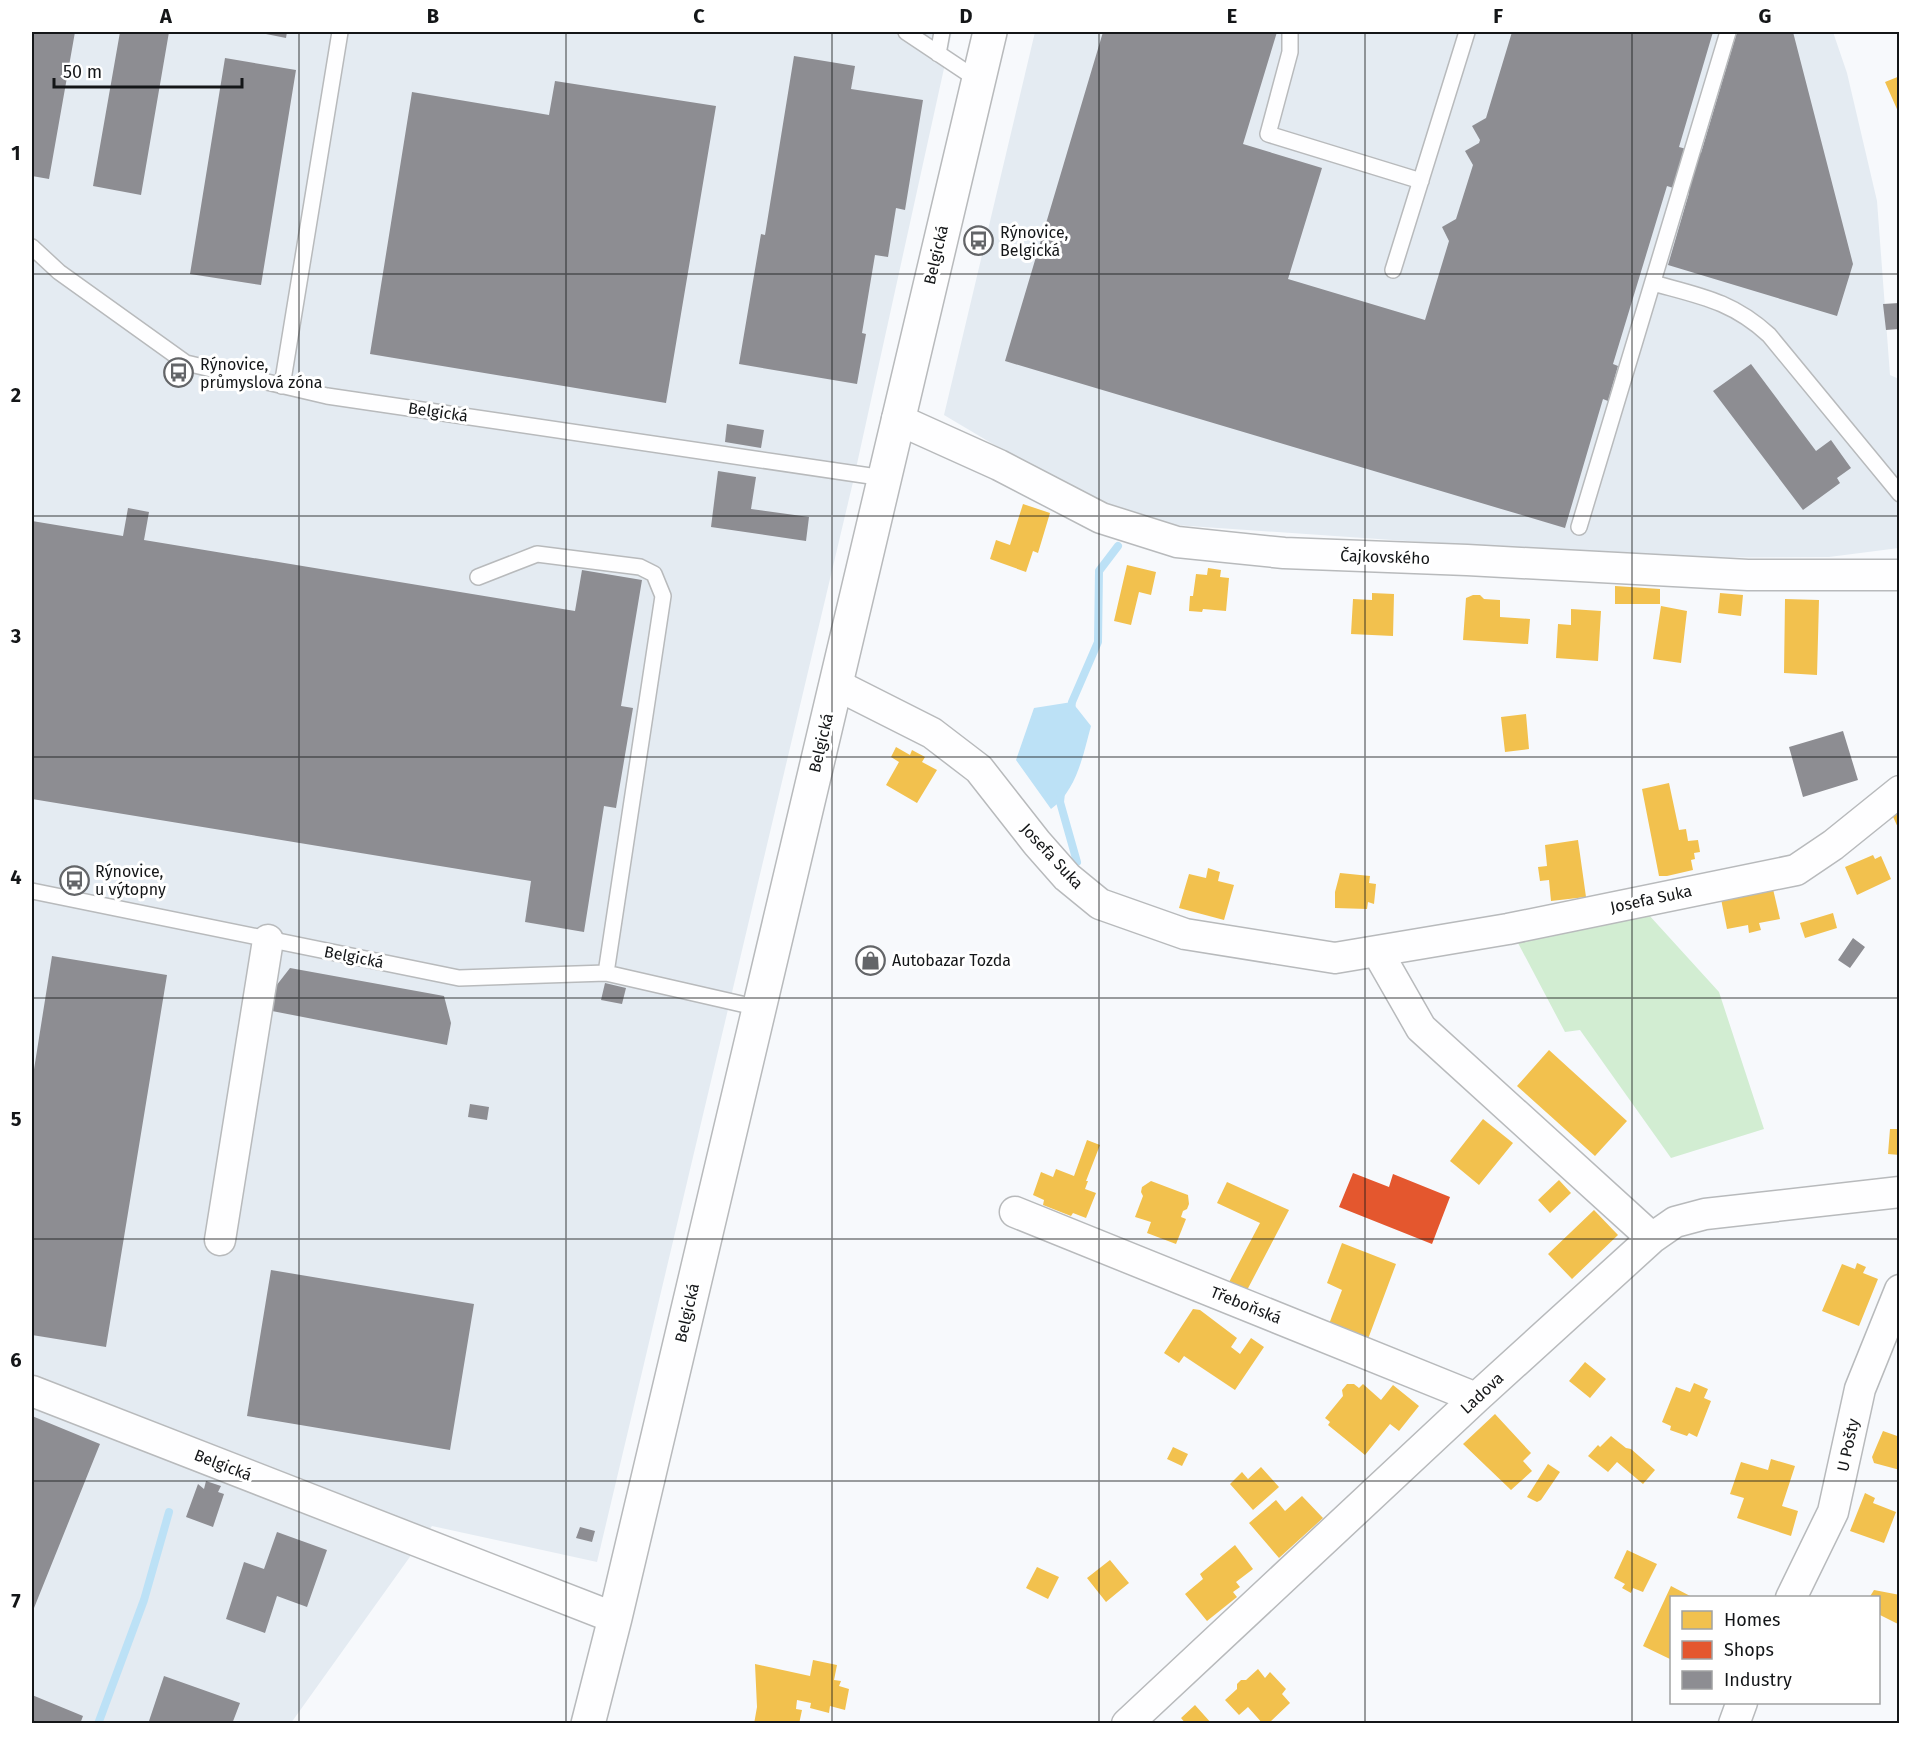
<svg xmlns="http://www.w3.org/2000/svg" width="1931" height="1755" viewBox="0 0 1931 1755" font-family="'Fira Sans',sans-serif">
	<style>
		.built { fill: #e4ebf2 }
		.green { fill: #d2edd2 }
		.water { fill: #bce1f6 }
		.homes { fill: #f2c14e }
		.shops { fill: #e4572e }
		.industry { fill: #8d8d92 }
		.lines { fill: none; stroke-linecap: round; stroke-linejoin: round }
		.stream { stroke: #bce1f6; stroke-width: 8 }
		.lane-casing { stroke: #b8babc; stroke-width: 18 }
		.street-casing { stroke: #b8babc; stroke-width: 33 }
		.secondary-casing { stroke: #b8babc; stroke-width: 36 }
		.lane { stroke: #fefeff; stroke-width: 15 }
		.street { stroke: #fefeff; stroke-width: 30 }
		.secondary { stroke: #fefeff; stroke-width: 33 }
		.grid { fill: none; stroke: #141618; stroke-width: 1.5; stroke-opacity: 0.55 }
		.labels { text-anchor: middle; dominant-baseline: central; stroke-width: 6; stroke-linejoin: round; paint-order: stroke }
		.poi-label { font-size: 16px; fill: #141618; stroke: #fff; text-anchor: start }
		.street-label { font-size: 16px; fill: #141618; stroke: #fff }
		.neatline { fill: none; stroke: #141618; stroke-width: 2 }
		.grid-label { font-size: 20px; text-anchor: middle; font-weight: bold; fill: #141618 }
	</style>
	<rect width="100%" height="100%" fill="#f7f9fc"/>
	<path class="built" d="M32 32H952L853 482 597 1562 432 1526 291 1723 32 1724Z
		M1035 32H1833L1847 73 1877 201 1890 375 1899 379V548L1829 557 1655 558 1160 524 1100 508 944 415Z"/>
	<path class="green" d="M1648 914 1719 992 1764 1129 1671 1158 1580 1030 1565 1032 1518 943Z"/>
	<path class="water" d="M1072 702 1091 726C1083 755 1077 790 1051 809L1016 760 1034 708Z"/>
	<path class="homes" d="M1900 76V116L1885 82Z
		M1023 504 1050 513 1038 553 1033 551 1026 572 990 559 996 540 1010 545Z
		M1127 565 1156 572 1151 595 1139 592 1131 625 1114 621Z
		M1208 568 1221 570 1220 577 1229 578 1226 611 1203 609 1202 612 1189 611 1190 596H1193L1196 574 1207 575Z
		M1615 586 1660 589V604H1615Z
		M1372 593 1394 594 1393 636 1351 634 1353 599 1372 600Z
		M1720 593 1743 595 1741 616 1718 613Z
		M1473 595H1480L1484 599 1500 600V617L1530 619 1528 644 1463 640 1466 598Z
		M1785 599 1819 600 1817 675 1784 673Z
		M1661 606 1687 611 1681 663 1653 659Z
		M1571 609 1601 611 1598 661 1556 658 1558 624 1571 625Z
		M1526 714 1529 749 1505 752 1501 717Z
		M896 747 910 755 912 750 925 757 922 762 937 770 917 803 886 785 899 762 891 757Z
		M1669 783 1679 830 1686 829 1688 841 1698 840 1700 852 1694 853 1695 859 1691 860 1693 870 1667 876H1659L1642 789Z
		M1900 803V832L1889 808Z
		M1578 840 1586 897 1551 901 1549 880 1540 881 1538 867 1547 866 1545 845Z
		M1873 855 1875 859 1881 856 1891 879 1857 895 1845 867Z
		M1208 868 1220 872 1218 881 1234 885 1224 920 1179 908 1189 874 1206 878Z
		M1340 873 1370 876 1369 883 1376 884 1374 904 1368 902 1367 909 1335 908V892Z
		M1773 889 1780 919 1759 923 1761 930 1749 933 1748 925 1727 929 1721 899Z
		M1833 913 1837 928 1805 938 1800 923Z
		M1549 1050 1627 1121 1595 1156 1517 1086Z
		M1483 1119 1513 1143 1479 1185 1450 1161Z
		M1890 1129H1900V1155L1888 1154Z
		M1087 1140 1100 1145 1086 1181H1088L1085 1189 1096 1193 1086 1218 1073 1213 1071 1216 1043 1205 1044 1200 1033 1195 1041 1172 1053 1177 1056 1169 1074 1176Z
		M1559 1180 1571 1193 1550 1213 1538 1200Z
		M1151 1181 1188 1195 1189 1204 1187 1209 1183 1211 1181 1217 1186 1219 1176 1244 1147 1233 1151 1222 1135 1217 1143 1196 1141 1192 1142 1187Z
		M1227 1182 1289 1210 1245 1294 1227 1286 1260 1223 1217 1203Z
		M1594 1210 1618 1235 1572 1279 1548 1254Z
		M1342 1243 1396 1264 1368 1339 1329 1324 1342 1290 1327 1283Z
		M1857 1263 1866 1267 1863 1273 1878 1279 1859 1326 1822 1311 1842 1264 1855 1269Z
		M1193 1309 1200 1310 1237 1338 1231 1347 1240 1354 1251 1338 1264 1347 1235 1390 1184 1356 1179 1363 1164 1353Z
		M1585 1362 1606 1379 1590 1398 1569 1381Z
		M1694 1383 1708 1389 1704 1398 1711 1401 1697 1437 1689 1433 1687 1436 1670 1430 1671 1426 1662 1422 1676 1387 1690 1392Z
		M1347 1384H1354L1359 1388 1363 1384 1381 1400 1393 1385 1419 1406 1399 1431 1390 1424 1365 1455 1328 1425 1330 1422 1325 1418 1343 1396 1342 1390Z
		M1495 1414 1531 1453 1523 1461 1532 1471 1511 1490 1463 1444Z
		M1883 1431 1900 1437V1470L1874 1463 1872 1457Z
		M1611 1436 1626 1448 1631 1449 1655 1470 1643 1484 1617 1462 1608 1472 1588 1456 1598 1445 1600 1447Z
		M1173 1447 1188 1454 1182 1466 1167 1459Z
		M1771 1459 1795 1466 1782 1506 1798 1511 1791 1536 1737 1518 1744 1498 1730 1494 1741 1462 1768 1470Z
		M1548 1464 1560 1472 1541 1500 1537 1502 1527 1497Z
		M1261 1467 1279 1487 1253 1510 1230 1484 1242 1472 1248 1479Z
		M1865 1493 1875 1498 1873 1503 1896 1512 1884 1543 1850 1531Z
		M1302 1496 1323 1518 1279 1558 1249 1523 1276 1500 1285 1511Z
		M1235 1545 1253 1569 1236 1582 1240 1587 1233 1592 1237 1597 1207 1621 1185 1594 1203 1579 1200 1574Z
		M1627 1550 1657 1564 1643 1592 1633 1588 1631 1593 1622 1588 1625 1584 1614 1578Z
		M1110 1560 1129 1583 1106 1602 1087 1578Z
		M1037 1567 1059 1577 1048 1599 1026 1588Z
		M1671 1586 1694 1598H1672V1660L1643 1646Z
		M1874 1590 1900 1595V1620L1898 1624 1878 1614V1598H1869Z
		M813 1660 837 1665 834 1680 841 1681 839 1686 849 1689 845 1710 830 1706 829 1713 810 1708 811 1703 797 1700 796 1709 802 1710 799 1724H754L757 1707 755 1664 810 1676Z
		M1258 1669 1265 1678 1270 1672 1286 1689 1282 1694 1290 1703 1268 1724H1263L1248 1707 1239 1715 1225 1700 1237 1689V1684L1241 1680H1246Z
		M1195 1705 1212 1724H1186L1181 1718Z"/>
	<path class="shops" d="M1353 1173 1389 1187 1393 1174 1450 1197 1432 1244 1339 1207Z"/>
	<path class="industry" d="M32 32H75L49 179 32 176Z
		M120 32H169L141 195 93 186Z
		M256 32H287L286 38Z
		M1103 32H1277L1243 144 1322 168 1288 279 1425 320 1449 241 1442 227 1456 219 1473 165 1465 151 1479 143 1480 140 1472 126 1486 118 1512 32H1713L1679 147 1701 153 1737 32H1793L1853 264 1837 316 1668 265 1689 193 1667 186 1613 364 1618 366 1608 401 1603 399 1565 528 1005 361Z
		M794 56 855 66 851 89 923 100 905 210 896 208 888 257 875 255 862 333 866 334 857 384 739 364 761 234 765 235Z
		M225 58 296 70 261 285 190 274Z
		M555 81 716 106 666 403 370 354 412 92 549 115Z
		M1899 303V329L1886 330 1883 304Z
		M1751 364 1816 451 1831 440 1851 468 1837 478 1840 483 1803 510 1713 391Z
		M727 424 764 430 761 448 725 442Z
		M718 471 756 477 751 509 809 517 806 541 711 527Z
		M128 508 149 512 144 540 575 611 582 570 642 580 621 706 633 708 616 808 604 806 584 932 525 922 531 881 32 799V521L123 536Z
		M1843 731 1858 780 1803 797 1789 747Z
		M1853 938 1865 947 1850 968 1838 960Z
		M52 956 167 975 106 1347 32 1335V1082Z
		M290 968 444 996 451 1023 447 1045 272 1011 276 986Z
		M605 983 626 988 622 1004 601 1000Z
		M470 1104 489 1107 487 1120 468 1117Z
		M271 1270 474 1304 450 1450 247 1416Z
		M32 1416 100 1444 32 1613Z
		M206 1481 221 1486 218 1492 224 1494 213 1527 186 1517 198 1484 204 1489Z
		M580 1527 595 1531 592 1542 576 1538Z
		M277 1532 327 1550 307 1607 277 1596 265 1633 226 1619 244 1562 264 1569Z
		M164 1676 240 1703 232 1724H148Z
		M32 1695 83 1716 80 1724H32Z"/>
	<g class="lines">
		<path class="stream" d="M1071 710 1072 702 1098 642 1099 571 1118 546
			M1061 793 1060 802 1077 862
			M98 1724 144 1600 169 1512"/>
		<defs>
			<path id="lane" d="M906 32 978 80
				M1290 32V52L1268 134 1421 181
				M938 54 942 32
				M32 247 59 272 186 363 327 396 884 478
				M1393 270 1467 32
				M1653 283C1700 296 1732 301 1769 335L1900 494
				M282 386 340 32
				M1579 527 1728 32
				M478 577 537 554 640 567 654 574 663 596 606 973
				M32 891 459 978 606 973 759 1008"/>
			<path id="street" d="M897 419 999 465 1101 518 1177 542 1284 553 1467 560 1748 575H1900
				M835 684 932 733 979 769 1037 843 1067 877 1100 904 1185 934 1335 958 1508 929 1796 870 1833 845 1900 791
				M1377 951 1421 1028 1652 1238
				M1015 1212 1476 1398
				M220 1240 268 940
				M32 1391 615 1618
				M1791 1598 1833 1512 1860 1389 1900 1290
				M1127 1724 1476 1398 1652 1238 1675 1222 1705 1214 1900 1192
				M1734 1724 1742 1702"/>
			<path id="secondary" d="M588 1724 615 1618 990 32"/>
		</defs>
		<use href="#lane" class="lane-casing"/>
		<use href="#street" class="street-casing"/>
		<use href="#secondary" class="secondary-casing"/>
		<use href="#lane" class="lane"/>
		<use href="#street" class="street"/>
		<use href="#secondary" class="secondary"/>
	</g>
	<path class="grid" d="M299 32V1724M566 32V1724M832 32V1724M1099 32V1724M1365 32V1724M1632 32V1724M32 274H1900M32 516H1900M32 757H1900M32 998H1900M32 1239H1900M32 1481H1900"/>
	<defs>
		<symbol id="bus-ring" viewBox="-11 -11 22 22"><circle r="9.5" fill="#fff" stroke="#636568" stroke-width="1.5"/><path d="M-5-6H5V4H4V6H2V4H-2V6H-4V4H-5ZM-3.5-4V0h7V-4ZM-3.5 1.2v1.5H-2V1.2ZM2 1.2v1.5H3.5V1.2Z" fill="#636568"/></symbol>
		<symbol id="shop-ring" viewBox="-11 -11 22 22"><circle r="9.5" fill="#fff" stroke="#636568" stroke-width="1.5"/><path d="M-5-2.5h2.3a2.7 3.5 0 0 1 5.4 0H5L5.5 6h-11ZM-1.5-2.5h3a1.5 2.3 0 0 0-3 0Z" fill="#636568"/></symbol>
	</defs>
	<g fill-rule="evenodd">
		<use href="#bus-ring" x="962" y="224" width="33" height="33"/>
		<use href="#bus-ring" x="162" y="356" width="33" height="33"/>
		<use href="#bus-ring" x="58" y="864" width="33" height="33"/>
		<use href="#shop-ring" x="854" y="944" width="33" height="33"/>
	</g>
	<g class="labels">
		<g class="poi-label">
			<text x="1000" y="232">Rýnovice,<tspan x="1000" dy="18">Belgická</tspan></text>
			<text x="200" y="364">Rýnovice,<tspan x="200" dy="18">průmyslová zóna</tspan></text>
			<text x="95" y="871">Rýnovice,<tspan x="95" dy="18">u výtopny</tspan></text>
			<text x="892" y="960">Autobazar Tozda</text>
		</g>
		<g class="street-label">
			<text transform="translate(936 255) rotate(-77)">Belgická</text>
			<text transform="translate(438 412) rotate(8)">Belgická</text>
			<text transform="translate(1385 557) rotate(2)">Čajkovského</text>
			<text transform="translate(821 743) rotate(-77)">Belgická</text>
			<text transform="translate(1052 856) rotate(47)">Josefa Suka</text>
			<text transform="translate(1651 899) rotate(-12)">Josefa Suka</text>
			<text transform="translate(354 957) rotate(11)">Belgická</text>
			<text transform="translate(1246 1305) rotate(22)">Třeboňská</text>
			<text transform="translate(687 1313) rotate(-77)">Belgická</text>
			<text transform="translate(1482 1393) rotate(-43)">Ladova</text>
			<text transform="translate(1848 1445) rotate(-78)">U Pošty</text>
			<text transform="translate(223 1465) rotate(21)">Belgická</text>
		</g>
	</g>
	<rect width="1931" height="1755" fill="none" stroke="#ffffff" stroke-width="66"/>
	<rect x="1670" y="1596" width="210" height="108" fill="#ffffff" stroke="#a1a2a3" stroke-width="1.5"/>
	<rect x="1682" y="1611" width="30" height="18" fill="#f2c14e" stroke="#a1a2a3" stroke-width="1.5"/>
	<text x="1724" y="1626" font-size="18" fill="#141618">Homes</text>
	<rect x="1682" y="1641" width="30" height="18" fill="#e4572e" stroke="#a1a2a3" stroke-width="1.5"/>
	<text x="1724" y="1656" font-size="18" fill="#141618">Shops</text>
	<rect x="1682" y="1671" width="30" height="18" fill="#8d8d92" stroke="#a1a2a3" stroke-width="1.5"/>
	<text x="1724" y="1686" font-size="18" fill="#141618">Industry</text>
	<path d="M54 78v9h188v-9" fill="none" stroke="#141618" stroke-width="3"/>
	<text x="63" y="78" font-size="18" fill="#141618" stroke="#ffffff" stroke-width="4.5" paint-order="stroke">50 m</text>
	<rect x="33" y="33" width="1865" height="1689" class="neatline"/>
	<g class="grid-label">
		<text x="166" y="23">A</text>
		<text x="433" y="23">B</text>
		<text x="699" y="23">C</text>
		<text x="966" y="23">D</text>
		<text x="1232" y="23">E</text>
		<text x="1498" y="23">F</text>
		<text x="1765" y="23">G</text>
		<text x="16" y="160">1</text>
		<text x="16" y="402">2</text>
		<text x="16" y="643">3</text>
		<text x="16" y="884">4</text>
		<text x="16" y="1126">5</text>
		<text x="16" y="1367">6</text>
		<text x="16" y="1608">7</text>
	</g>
</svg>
